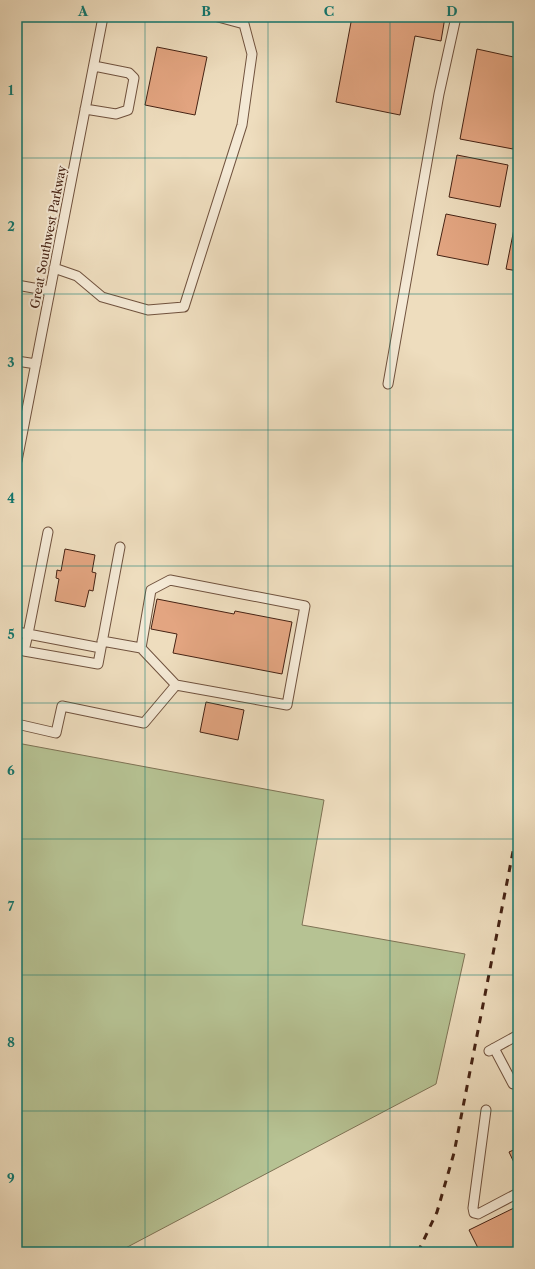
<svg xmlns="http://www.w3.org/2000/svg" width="535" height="1269" viewBox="0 0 535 1269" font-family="'Libre Caslon Text',serif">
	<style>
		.green { fill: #b6c293; stroke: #7e7254 }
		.building { fill: #e3a581; stroke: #462314 }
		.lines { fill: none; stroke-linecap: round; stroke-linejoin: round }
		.minor-casing { stroke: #70523e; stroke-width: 11 }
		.minor { stroke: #f4e9d5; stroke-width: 9 }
		.rail { stroke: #462314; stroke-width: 3; stroke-dasharray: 7 7; stroke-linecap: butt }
		.grid { fill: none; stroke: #0f766e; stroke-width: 1; stroke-opacity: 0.55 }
		.labels { text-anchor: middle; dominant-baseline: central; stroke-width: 4; stroke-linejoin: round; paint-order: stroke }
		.street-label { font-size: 12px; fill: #462314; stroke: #f4e9d5 }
		.neatline { fill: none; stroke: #0f766e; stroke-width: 1.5 }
		.grid-label { font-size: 13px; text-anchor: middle; font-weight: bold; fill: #0f766e }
	</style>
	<rect width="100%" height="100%" fill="#eeddbe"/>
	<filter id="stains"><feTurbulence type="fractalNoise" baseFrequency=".005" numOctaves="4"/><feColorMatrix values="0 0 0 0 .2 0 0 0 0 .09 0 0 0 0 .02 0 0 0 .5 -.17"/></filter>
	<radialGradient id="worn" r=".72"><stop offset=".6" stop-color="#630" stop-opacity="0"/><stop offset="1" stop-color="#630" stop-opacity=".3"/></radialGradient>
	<path class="green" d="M17 743 324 800 302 925 465 954 436 1084 118 1252H17Z"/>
	<path class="building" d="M352 17H445L441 41 415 36 400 115 336 102Z
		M157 47 207 57 195 115 145 105Z
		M477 49 518 58V125L513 149 460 139Z
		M457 155 508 165 500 207 449 197Z
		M446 214 496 224 488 265 437 255Z
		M514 229H518V271L506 269Z
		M65 549 95 555 92 572 96 573 93 591 89 590 85 607 55 601 59 579 56 578 57 570 61 571Z
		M157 599 234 614 235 611 292 622 282 674 173 653 177 634 151 629Z
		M206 702 244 710 238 740 200 732Z
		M518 1148V1171L509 1152Z
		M518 1206V1247L508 1252H480L469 1230Z"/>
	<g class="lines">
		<defs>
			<path id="minor" d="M85 109 116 114 128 110 134 78 129 73 94 66
				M54 268 77 276 102 297 148 310 184 307 242 125 252 54 244 24 218 17
				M17 285 50 291
				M17 361 36 364
				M388 384 439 94 456 17
				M17 461 103 17
				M17 632 28 634 48 532
				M102 641 141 648 151 590 170 580 305 606 287 705 176 685 141 648
				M101 648 98 664 24 651 28 634 101 648 120 547
				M17 724 56 733 62 706 144 723 176 685
				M494 1048 513 1084H518
				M489 1051 518 1035
				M486 1110 473 1208 474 1213 478 1214 518 1193"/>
		</defs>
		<use href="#minor" class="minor-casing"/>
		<use href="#minor" class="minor"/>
		<path class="rail" d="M418 1252 437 1212 454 1153 518 826"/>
	</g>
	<path class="grid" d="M145 17V1252M268 17V1252M390 17V1252M17 158H518M17 294H518M17 430H518M17 566H518M17 703H518M17 839H518M17 975H518M17 1111H518"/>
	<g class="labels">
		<g class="street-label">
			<text transform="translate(48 237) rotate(-79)">Great Southwest Parkway</text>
		</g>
	</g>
	<rect width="535" height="1269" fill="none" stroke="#eeddbe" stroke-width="44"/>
	<rect x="22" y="22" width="491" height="1225" class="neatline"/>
	<g class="grid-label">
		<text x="83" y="16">A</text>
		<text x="206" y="16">B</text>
		<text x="329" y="16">C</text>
		<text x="452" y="16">D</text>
		<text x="11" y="95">1</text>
		<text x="11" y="231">2</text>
		<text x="11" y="367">3</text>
		<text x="11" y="503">4</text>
		<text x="11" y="639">5</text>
		<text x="11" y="775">6</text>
		<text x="11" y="911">7</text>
		<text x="11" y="1047">8</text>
		<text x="11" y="1183">9</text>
	</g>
	<rect width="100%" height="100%" filter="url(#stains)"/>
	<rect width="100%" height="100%" fill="url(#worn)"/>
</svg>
